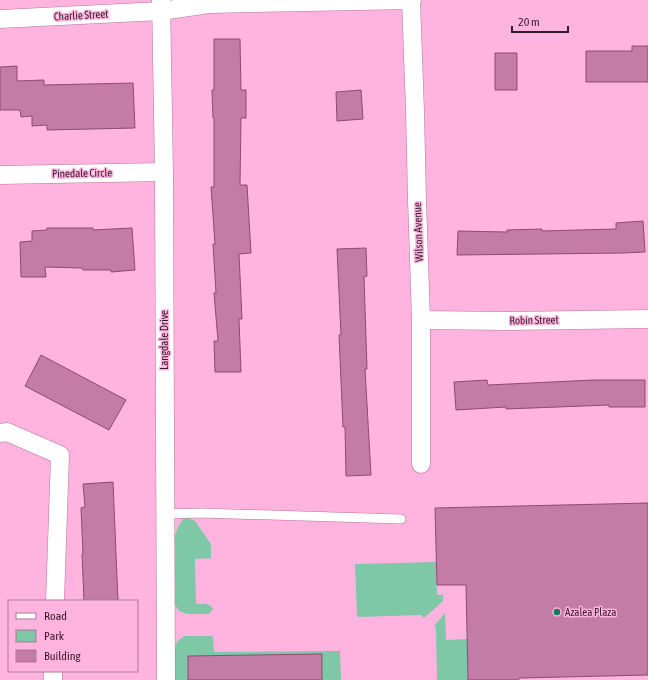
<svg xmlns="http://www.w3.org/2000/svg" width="648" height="680" viewBox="0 0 648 680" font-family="'Asap Condensed',sans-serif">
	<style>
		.green { fill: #7ec8a7 }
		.building { fill: #c27ca5; stroke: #8c4b73 }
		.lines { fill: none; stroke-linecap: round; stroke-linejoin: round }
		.lane-casing { stroke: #b7739b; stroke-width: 10 }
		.street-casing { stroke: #b7739b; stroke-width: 19 }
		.lane { stroke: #fff; stroke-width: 9 }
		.street { stroke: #fff; stroke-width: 18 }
		.poi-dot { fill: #0e7d59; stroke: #feb4de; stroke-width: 1.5 }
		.labels { text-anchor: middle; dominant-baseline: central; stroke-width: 3; stroke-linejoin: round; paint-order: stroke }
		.street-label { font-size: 11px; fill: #361a2b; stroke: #feb4de }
		.poi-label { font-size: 11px; fill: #361a2b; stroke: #feb4de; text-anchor: start }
	</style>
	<rect width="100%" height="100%" fill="#feb4de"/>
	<path class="green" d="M188 518 195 521 211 544V558L195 559 196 604C203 604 209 602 213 609L209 614H187L179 611 174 603V538L178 527 183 519Z
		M436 562 437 595H443V601L424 618 421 615 359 617 357 616 355 564Z
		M445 613 446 640 467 639 468 680H437L436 628 434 626Z
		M185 636H211L213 637 214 652 340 651 341 680H322V654L188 656V680H175C175 671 173 649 177 642 179 639 182 638 185 636Z"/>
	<path class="building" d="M214 39H240L241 90H246V118H241L240 185H247L251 253 239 254 242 319H239L241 372H215L214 341H218L214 293H216L213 244H215L211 187H214V118H213L212 90H214Z
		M632 46H648V82H586V51H632Z
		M495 53H517V90H495Z
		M17 66V81L44 80V85L133 83 135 128 47 130V125L32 126V116L21 117 20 110H0V67Z
		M361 90 363 119 337 121 336 92Z
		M643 221 645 252 623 253 457 255 458 231 507 232V230L542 229V231L616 229V223Z
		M47 228H93V230L132 228 135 270 111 272V270H83L82 268 45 267 46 277H21L20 242 32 241V231L47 230Z
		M366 248 367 276 364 277 367 369H365L371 475 346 476 345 427H343L339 335H341L337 249Z
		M41 355 126 400 109 430 25 386Z
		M487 380 488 385 594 380H645V407H609V405L506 409V407L456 410 454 382Z
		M113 482 118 601H84L82 554H83L81 508 85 507 83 484Z
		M648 503V675L520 678 518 680H468L466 585H437L435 508Z
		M322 654V680H188V656Z"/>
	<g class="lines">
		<defs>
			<path id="lane" d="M165 514 201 513 401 519"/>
			<path id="street" d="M161 0 164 172 166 680
				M411 0 415 111 417 200 421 320V464
				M0 19 161 11 209 4 412 0
				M0 175 164 172
				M421 320 508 321 648 319
				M0 433 7 432 60 455 55 601
				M53 680V671"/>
		</defs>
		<use href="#lane" class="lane-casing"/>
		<use href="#street" class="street-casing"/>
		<use href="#lane" class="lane"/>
		<use href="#street" class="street"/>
	</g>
	<circle class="poi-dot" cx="557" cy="612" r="4"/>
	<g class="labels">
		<g class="street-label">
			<text transform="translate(81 15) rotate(-3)">Charlie Street</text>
			<text transform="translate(82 173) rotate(-1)">Pinedale Circle</text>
			<text transform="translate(418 232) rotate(-92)">Wilson Avenue</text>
			<text transform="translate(534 320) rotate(-1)">Robin Street</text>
			<text transform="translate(164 340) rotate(-90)">Langdale Drive</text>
		</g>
		<g class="poi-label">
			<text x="565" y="612">Azalea Plaza</text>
		</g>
	</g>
	<rect x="8" y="600" width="130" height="72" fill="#feb4de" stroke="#ae7696"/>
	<rect x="16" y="613" width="20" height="6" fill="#ffffff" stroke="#ae7696"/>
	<text x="44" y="620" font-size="12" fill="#361a2b">Road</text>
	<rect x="16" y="630" width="20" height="12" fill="#7ec8a7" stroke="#ae7696"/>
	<text x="44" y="640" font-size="12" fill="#361a2b">Park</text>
	<rect x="16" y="650" width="20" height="12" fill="#c27ca5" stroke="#ae7696"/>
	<text x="44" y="660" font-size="12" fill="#361a2b">Building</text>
	<path d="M512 26v6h56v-6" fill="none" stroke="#361a2b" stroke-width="2"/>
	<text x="518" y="26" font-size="12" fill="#361a2b" stroke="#feb4de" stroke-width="3" paint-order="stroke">20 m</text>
</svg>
